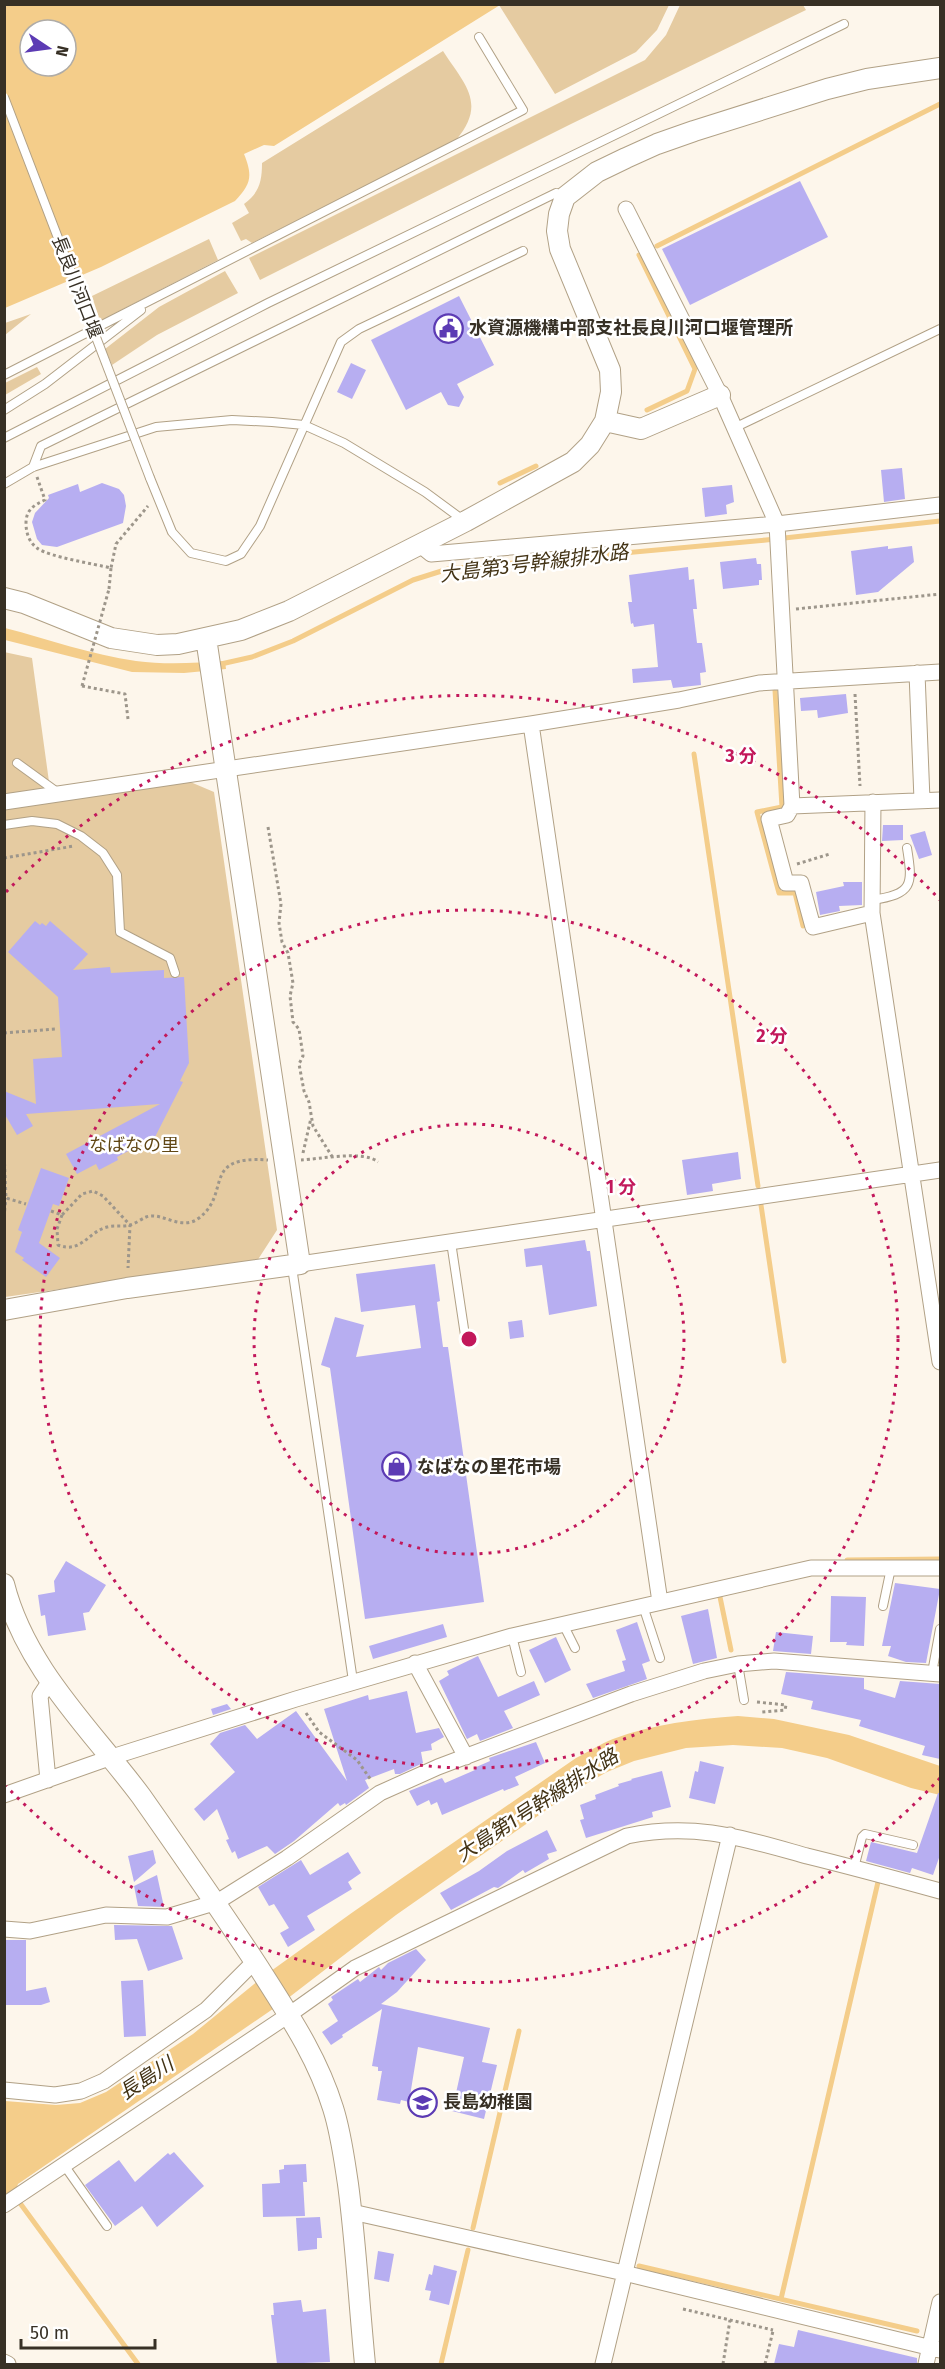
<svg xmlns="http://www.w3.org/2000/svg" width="945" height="2369" viewBox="0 0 945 2369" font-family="'Fira Sans','Noto Sans JP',sans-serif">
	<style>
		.green { fill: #e5cba1 }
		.water { fill: #f4cd8a; fill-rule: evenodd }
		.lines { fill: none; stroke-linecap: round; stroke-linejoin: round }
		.stream { stroke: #f4cd8a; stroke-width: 5 }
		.building { fill: #b7aef1 }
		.service-casing { stroke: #b1a186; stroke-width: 10 }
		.minor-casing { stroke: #b1a186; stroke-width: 17 }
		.tertiary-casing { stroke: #b1a186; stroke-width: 22 }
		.path { stroke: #9d968b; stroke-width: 3; stroke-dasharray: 3 3; stroke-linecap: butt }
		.service { stroke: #fff; stroke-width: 8 }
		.minor { stroke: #fff; stroke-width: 15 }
		.tertiary { stroke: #fff; stroke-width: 20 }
		.service-bridge-casing { stroke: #b1a186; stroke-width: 10; stroke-linecap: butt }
		.path-bridge { stroke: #9d968b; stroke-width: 3; stroke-dasharray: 3 3; stroke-linecap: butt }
		.service-bridge { stroke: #fff; stroke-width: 8 }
		.ring { fill: none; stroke: #c2185b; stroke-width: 3; stroke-dasharray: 3 6 }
		.labels { text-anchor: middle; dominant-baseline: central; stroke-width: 5; stroke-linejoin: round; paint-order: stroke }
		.street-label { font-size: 18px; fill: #373025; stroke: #fff }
		.poi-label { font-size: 18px; font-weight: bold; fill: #373025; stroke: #fff; text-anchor: start }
		.park-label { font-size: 18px; fill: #614714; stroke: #fff }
		.water-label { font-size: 20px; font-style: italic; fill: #433315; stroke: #fff }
		.centre { fill: #c2185b; stroke: #fff; stroke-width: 3 }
		.ring-label { font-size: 18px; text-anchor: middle; font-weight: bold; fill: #c2185b; stroke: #fff; stroke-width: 5; stroke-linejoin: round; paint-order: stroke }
	</style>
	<rect width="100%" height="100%" fill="#fdf6eb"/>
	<path class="green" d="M499 5 500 4 669 5 657 30 636 52 555 94Z
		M803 5 806 10 571 124 260 280 249 258 645 60 666 35 680 5Z
		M443 51C465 85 487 103 456 140L252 243 246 239 241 241 232 223 249 213 244 204C259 193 262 182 262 163Z
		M209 239 218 260 100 321 92 296Z
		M225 271 238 293 157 335 112 365 105 349 159 307Z
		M31 314 5 335V336V323Z
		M37 367 41 374 5 395V383Z
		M4 652 32 658 50 789 5 795Z
		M188 781 214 792 277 1230 257 1261 5 1297V808Z"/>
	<path class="water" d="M5 5H500L274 146 264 145 244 154C253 176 251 184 235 201L101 267 5 308ZM30 30H66V66H30Z
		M5 628C48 639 92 655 136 661 165 665 196 663 225 661L226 669 184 673 132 672 5 640Z
		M738 1716 774 1719 849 1735 940 1766V1795L911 1788 827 1758 782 1748 733 1745 686 1748 634 1761 607 1772 572 1792 396 1915 283 2002 18 2184 16 2190 8 2197 5 2192V2101L56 2105 80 2103 106 2092 193 2034 264 1976 353 1912 576 1758C588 1752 600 1744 613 1739 653 1724 696 1719 738 1716Z"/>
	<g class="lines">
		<path class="stream" d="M657 246 940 104
			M639 255 695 369 687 391 647 410
			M500 483 536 466
			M221 664 252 657 293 641 413 580 448 569 766 540 940 521
			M775 690 782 807 757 812 779 893H795L803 926
			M694 754 758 1186
			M761 1205 784 1361
			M847 1560 940 1559
			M720 1597 731 1650
			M17 2199 138 2364
			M473 2228 519 2031
			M639 2266 917 2331
			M781 2299 878 1882
			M441 2364 468 2250"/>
	</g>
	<path class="building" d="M800 181 828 237 690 305 662 249Z
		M459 296 494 365 457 384 464 397 459 407 448 405 441 392 406 410 371 340Z
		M351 363 366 370 352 399 337 392Z
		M902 468 905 499 884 502 881 470Z
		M102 483 119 489 124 495 126 506 123 523 57 547 42 545 37 539 32 522 35 513 49 498 48 495 78 484 80 492Z
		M732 485 734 502 726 505 727 514 705 517 702 488Z
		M888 546V549L912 546 914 562 878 592 856 595 851 551Z
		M756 558 757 564H761L762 580H759V585L723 589 720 562Z
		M688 567 689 580 694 579 697 609H693L697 643H702L706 672 700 673 701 685 673 688 671 680 633 683 632 669 658 667 654 624 634 627 633 623 631 624 628 602H632L629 575Z
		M846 694 848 713 818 718 817 710 801 711 800 698Z
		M883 825H903V840L882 841Z
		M925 831 932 855 919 859 910 835Z
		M843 882H862V905L839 906 840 911 820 915 816 892 844 886Z
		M35 921 40 925 42 923 46 926 50 921 88 954 73 970 110 967 111 973 164 970V978L184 977 189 1063 180 1081 183 1082 155 1137 117 1157 118 1160 99 1170 96 1164 77 1174 66 1154 160 1104 26 1114 33 1126 17 1135 4 1113V1091L36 1104 33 1059 62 1057 58 997 8 952Z
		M738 1152 741 1179 712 1184 713 1191 687 1195 682 1160Z
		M41 1168 69 1178 59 1206 53 1204 39 1243 60 1258 46 1277 22 1260 24 1258 15 1252 22 1232 18 1230Z
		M585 1240 587 1251H590L597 1306 549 1315 542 1265 526 1267 524 1249Z
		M435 1264 440 1301 437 1302 443 1347H448L484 1602 365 1619 330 1368 321 1365 335 1317 364 1325 356 1357 421 1348 415 1305 361 1312 356 1274Z
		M522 1320 524 1337 510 1339 508 1322Z
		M66 1561 106 1585 89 1612 83 1613 86 1630 48 1636 45 1615 41 1616 38 1595 55 1592 54 1581Z
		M895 1583 940 1589 926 1663 906 1662 888 1656 891 1646H882Z
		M831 1596 866 1597 864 1646 846 1645 847 1642H830Z
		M708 1609 717 1658 693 1664 681 1616Z
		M637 1622 650 1661 642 1664 647 1679 593 1698 586 1684 625 1671 622 1661 626 1660 616 1630Z
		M443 1624 447 1637 373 1659 369 1646Z
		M776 1632 813 1636 811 1654 773 1651Z
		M556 1637 571 1670 545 1683 529 1650Z
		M478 1656 498 1697 534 1681 540 1695 504 1711 513 1728 480 1741 477 1734 467 1739 439 1681 449 1675 447 1671Z
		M786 1672 864 1678V1689L895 1698 900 1681 940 1684V1759L922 1755 925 1746 859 1726 861 1720 811 1709 813 1701 781 1694Z
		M407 1691 416 1733 439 1728 444 1737 431 1744 432 1750 421 1752 423 1763 400 1774H395L394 1769 365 1780 369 1788 346 1805 345 1803 340 1806 338 1803 294 1841 275 1854 267 1846 238 1859 235 1851 232 1853 226 1840 229 1839 217 1809 204 1821 194 1809 235 1772 210 1744 220 1733 245 1725 257 1739 296 1711 347 1781 324 1709 368 1695 369 1700Z
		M227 1704 231 1709 213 1715 211 1709Z
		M536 1742 545 1763 515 1777 519 1785 504 1791 503 1789 442 1815 437 1802 431 1805 429 1800 417 1806 409 1791 442 1778 445 1783 475 1770 474 1768 490 1761 489 1758Z
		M700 1761 724 1767 715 1804 689 1798 695 1771 698 1772Z
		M662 1771 671 1807 652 1812 653 1817 586 1838 580 1820 584 1819 580 1805 596 1799 595 1795 619 1786 618 1784 632 1780 631 1779Z
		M938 1793H940V1855L933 1875 912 1868 910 1873 866 1861 871 1842 917 1853Z
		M547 1830 557 1851 547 1854 549 1859 525 1873 523 1870 498 1888 494 1887 451 1910 440 1893 479 1871 507 1851Z
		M153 1850 156 1863 134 1882 128 1856Z
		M348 1852 361 1873 348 1882 352 1889 307 1916 315 1930 288 1947 280 1933 289 1928 274 1904 269 1906 258 1887 301 1860 310 1875Z
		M157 1875 164 1907 138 1906 134 1886Z
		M114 1925 172 1926 183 1959 148 1971 137 1939 115 1940Z
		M4 1940H26V1991L46 1987 50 2002 41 2005H4Z
		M416 1949 426 1960 397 1992 381 2004 490 2028 482 2062 497 2065 484 2119 452 2111 464 2057 418 2047 409 2102 401 2100 400 2104 377 2100 382 2071H378V2067L372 2066 382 2009 342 2035 343 2037 331 2045 322 2032 338 2021 328 2004 333 2000 331 1997 358 1979 360 1982 379 1967 381 1970 388 1963Z
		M143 1980 146 2036 124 2037 121 1981Z
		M174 2152 204 2186 157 2227 142 2206 115 2226 85 2185 119 2160 135 2182 168 2153 170 2155Z
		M306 2164 307 2182H303L305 2216 263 2217 262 2184 280 2183 279 2170 284 2169V2165Z
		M320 2217 322 2238H317V2249L298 2251 296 2218Z
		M378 2251 394 2254 389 2282 374 2279Z
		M434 2265 457 2271 449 2305 429 2300 431 2291 425 2290 429 2274 432 2275Z
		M301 2300 303 2312 326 2309 330 2362 277 2364 271 2315H274L273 2303Z
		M798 2330 917 2358V2364H774L779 2344 794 2347Z"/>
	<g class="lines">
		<defs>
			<path id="service" d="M4 375 523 110 479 37
				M4 410 45 384 141 310
				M734 428 940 329
				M4 438 268 303 844 24
				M33 467 41 446 556 193
				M150 478 172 532 191 553 226 561 241 554 260 526 341 342 359 329 523 251
				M4 484 33 467 156 427 232 420 272 422 304 425 344 443 425 492 463 520
				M17 763 57 792
				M4 825 32 821 57 824 81 836 103 853 117 875 120 932 170 958 175 973
				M872 900C913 894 913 885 907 848
				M451 1242 466 1342
				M292 1267 353 1681
				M643 1606 660 1658
				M883 1606 891 1568
				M563 1624 575 1648
				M512 1636 521 1672
				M738 1664 744 1700
				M932 1673 940 1629
				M854 1868 862 1837 865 1834 913 1845
				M64 2165 107 2226"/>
			<path id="minor" d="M626 209 720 395 777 524 792 806 940 800
				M420 545 431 554 777 524 940 505
				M917 673 922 800
				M531 724 660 1602
				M4 802 531 724 679 700 759 683 940 672
				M873 802 872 913 940 1362
				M792 806 787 815 769 819 786 883H801L813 927 872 913
				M300 1264 940 1170
				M415 1663 466 1757
				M48 1780 40 1696 50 1681
				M4 1795 112 1757 296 1699 512 1636 811 1568H940
				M4 1929 30 1931 106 1915 167 1917 217 1902 287 1858 380 1793 438 1767 631 1694 704 1671 738 1664 774 1661 940 1674
				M4 2090 55 2095 81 2091 104 2081 206 2010 255 1961
				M4 2205 290 2014 355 1968 627 1836C695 1822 742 1838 807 1856 852 1867 896 1879 940 1891
				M352 2212 624 2273 940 2350
				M4 2362 8 2364
				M603 2364 730 1835
				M926 2364 940 2302"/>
			<path id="tertiary" d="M605 421 611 392 610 370 560 249 557 231 559 214 565 197 597 172 626 158 657 144 694 131 827 89 867 79 940 68
				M4 598 24 603 111 638 157 645 178 644 241 630 289 611 466 521 573 462 590 445 605 421 641 429 720 395
				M4 1310 127 1288 300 1264 206 638
				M4 1584C25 1668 91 1729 141 1796 181 1853 221 1910 259 1968 288 2014 317 2056 333 2108 341 2133 344 2158 348 2184 356 2244 359 2304 365 2364"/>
		</defs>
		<use href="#service" class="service-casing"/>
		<use href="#minor" class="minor-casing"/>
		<use href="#tertiary" class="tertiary-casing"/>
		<path class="path" d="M37 477 45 500C34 505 26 510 26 523 26 533 29 542 37 548 49 557 95 564 111 568L116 544 148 506
			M109 589 111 568
			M796 609 940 594
			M82 686 125 694 128 719
			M855 694 860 786
			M268 827 281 904 279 923 282 942 288 953 293 983 290 996 293 1022 299 1029 303 1056 299 1064 304 1091 309 1102 313 1126 333 1158
			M4 858 74 846
			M797 864 830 854
			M4 1033 56 1029
			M4 1151 6 1198 26 1204
			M303 1153 311 1118
			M301 1160C320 1159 364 1150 378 1162
			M51 1211 62 1215 82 1194 93 1191 103 1196 130 1225 128 1268
			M62 1215 57 1229 58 1245C81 1254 88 1232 107 1227 114 1225 123 1227 130 1225 135 1224 141 1219 146 1217 162 1211 181 1232 199 1218 232 1193 200 1155 268 1160
			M4 1217 6 1198
			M757 1702 786 1705 785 1710 762 1712
			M306 1713 319 1732 357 1760 371 1780
			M683 2309 773 2330
			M723 2364 730 2320
			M765 2364 773 2331"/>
		<use href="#service" class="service"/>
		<use href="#minor" class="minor"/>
		<use href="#tertiary" class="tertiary"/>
		<defs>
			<path id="service-bridge" d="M4 97 150 478"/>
		</defs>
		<use href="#service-bridge" class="service-bridge-casing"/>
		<path class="path-bridge" d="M82 686 109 589"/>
		<use href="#service-bridge" class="service-bridge"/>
	</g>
	<g class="ring">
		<circle cx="469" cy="1339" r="215"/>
		<circle cx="469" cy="1339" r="429"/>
		<path d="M940 1778A644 644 0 0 1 6 1786M6 892A644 644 0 0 1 940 900"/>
	</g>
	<defs>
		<symbol id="civic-ring" viewBox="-11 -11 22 22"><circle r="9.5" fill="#fff" stroke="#5c3bb4" stroke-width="1.5"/><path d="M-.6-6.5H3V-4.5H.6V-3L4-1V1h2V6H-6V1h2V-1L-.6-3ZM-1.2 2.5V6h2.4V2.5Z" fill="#5c3bb4"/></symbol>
		<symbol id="shop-ring" viewBox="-11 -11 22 22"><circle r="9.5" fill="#fff" stroke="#5c3bb4" stroke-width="1.5"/><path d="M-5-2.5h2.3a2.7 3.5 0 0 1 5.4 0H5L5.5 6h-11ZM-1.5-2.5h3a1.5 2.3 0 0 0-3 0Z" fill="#5c3bb4"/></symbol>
		<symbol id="school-ring" viewBox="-11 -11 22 22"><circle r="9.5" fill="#fff" stroke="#5c3bb4" stroke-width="1.5"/><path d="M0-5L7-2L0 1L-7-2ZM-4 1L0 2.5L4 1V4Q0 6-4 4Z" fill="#5c3bb4"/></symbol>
	</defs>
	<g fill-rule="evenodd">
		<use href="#civic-ring" x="432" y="312" width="33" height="33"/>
		<use href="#shop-ring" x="380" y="1450" width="33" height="33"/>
		<use href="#school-ring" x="406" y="2086" width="33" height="33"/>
	</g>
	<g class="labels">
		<g class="street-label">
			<text transform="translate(77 287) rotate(69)">長良川河口堰</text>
		</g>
		<g class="poi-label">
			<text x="469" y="328">水資源機構中部支社長良川河口堰管理所</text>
			<text x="417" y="1467">なばなの里花市場</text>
			<text x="443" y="2102">長島幼稚園</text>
		</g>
		<g class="park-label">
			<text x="134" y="1145">なばなの里</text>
		</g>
		<g class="water-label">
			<text transform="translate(534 563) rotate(-7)">大島第3号幹線排水路</text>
			<text transform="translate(537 1805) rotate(-33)">大島第1号幹線排水路</text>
			<text transform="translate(146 2078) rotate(-33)">長島川</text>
		</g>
	</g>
	<circle cx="469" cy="1339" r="9" class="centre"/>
	<g class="ring-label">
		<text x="741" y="762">3 分</text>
		<text x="772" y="1042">2 分</text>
		<text x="621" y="1193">1 分</text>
	</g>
	<rect width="945" height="2369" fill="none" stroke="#373025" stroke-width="12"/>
	<g transform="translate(48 48) rotate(103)"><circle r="28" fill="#ffffff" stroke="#afaca8" stroke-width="1.5"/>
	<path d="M0-4.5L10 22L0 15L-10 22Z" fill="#5c3bb4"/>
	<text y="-9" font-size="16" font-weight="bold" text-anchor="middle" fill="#373025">N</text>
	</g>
	<path d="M21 2339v9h134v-9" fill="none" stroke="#373025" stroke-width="3"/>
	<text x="30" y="2339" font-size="18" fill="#373025" stroke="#ffffff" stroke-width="4.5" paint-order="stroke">50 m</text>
</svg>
